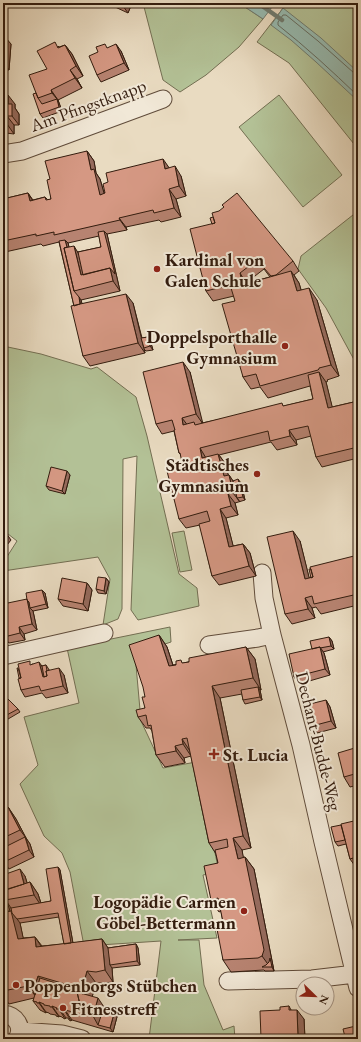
<svg xmlns="http://www.w3.org/2000/svg" width="361" height="1042" viewBox="0 0 361 1042" font-family="'EB Garamond',serif">
	<style>
		.green { fill: #b3c196; stroke: #736e52 }
		.water { fill: #97bbb1; stroke: #6f7b70 }
		.lines { fill: none; stroke-linecap: round; stroke-linejoin: round }
		.shore { stroke: #656c60; stroke-width: 1 }
		.stream { stroke: #6f7b70; stroke-width: 4.5 }
		.minor-casing { stroke: #604c3b; stroke-width: 19 }
		.minor { stroke: #f1e8d7; stroke-width: 17 }
		.wall { fill: #b78371; stroke: #331c0e; fill-rule: evenodd }
		.shaded-wall { fill: #956a5c; stroke: #331c0e }
		.building { fill: #d59883; stroke: #331c0e }
		.poi-dot { fill: #8f2418; stroke: #f1e8d7; stroke-width: 1.5 }
		.labels { text-anchor: middle; dominant-baseline: central; stroke-width: 4; stroke-linejoin: round; paint-order: stroke }
		.street-label { font-size: 18px; fill: #331c0e; stroke: #f1e8d7 }
		.poi-label { font-size: 18px; font-weight: bold; fill: #331c0e; stroke: #f1e8d7; text-anchor: start }
	</style>
	<rect width="100%" height="100%" fill="#e9dbc1"/>
	<filter id="stains"><feTurbulence type="fractalNoise" baseFrequency=".005" numOctaves="4"/><feColorMatrix values="0 0 0 0 .2 0 0 0 0 .09 0 0 0 0 .02 0 0 0 .5 -.17"/></filter>
	<radialGradient id="worn" r=".72"><stop offset=".6" stop-color="#630" stop-opacity="0"/><stop offset="1" stop-color="#630" stop-opacity=".3"/></radialGradient>
	<path class="green" d="M143 3H239L263 19 239 47 206 75 180 92 163 80Z
		M287 3H358V149L289 63 257 42Z
		M279 95 342 175 303 207 239 127Z
		M358 211V367L326 308 298 269 301 256Z
		M3 346 41 354 91 369 97 367 136 397 147 436 179 574 197 588 199 606 138 620 131 610 137 456 123 459 122 609 118 619 103 625 110 579 98 557 3 571V563L17 541 3 530Z
		M184 531 192 570 180 572 172 533Z
		M170 627 171 642 135 654 141 721 163 768 196 762 219 872 203 875 217 938 178 940H199L204 985 223 1030 234 1026 235 1039H149L161 941 84 946 70 872 62 853 44 836 20 784 38 765 24 717 79 703 67 648Z"/>
	<path class="water" d="M239 3H275L263 19Z
		M283 8 321 38 358 72V101L316 62 291 40 271 25Z"/>
	<g class="lines">
		<path class="shore" d="M358 75 354 73 318 41 286 15H283L278 22V25C306 47 332 71 358 96"/>
		<path class="stream" d="M258 3 282 20"/>
		<defs>
			<path id="minor" d="M3 154 22 151 163 99
				M262 573 264 598 272 635 301 745 323 842 358 988
				M209 645 258 638 272 635
				M3 656 104 633
				M228 981 312 979 355 974
				M3 1014C16 1015 24 1027 17 1039
				M20 1031 62 1034 82 1039"/>
		</defs>
		<use href="#minor" class="minor-casing"/>
		<use href="#minor" class="minor"/>
	</g>
	<path class="wall" d="M3 3H7L6 14H3Z
		M110 3H132L128 13 113 6Z
		M3 37 11 44 9 70H3Z
		M65 45 72 54 83 76 77 79 82 88 58 100 62 111 43 118 40 114 36 93 58 46 59 47Z
		M108 48 121 51 129 70 101 82 97 75Z
		M3 95 15 104V108L19 114V125H14V134L6 133 3 136Z
		M87 151 94 161 96 173 100 179 104 193 169 168 181 176 186 196 176 199 181 217 161 222 159 220 126 227 127 230 107 234 120 291 81 300 82 304 133 303 142 338 148 337 150 340 153 350 146 351 144 349 145 353 90 366 83 356 74 306 59 242 43 246 41 244 5 252 3 249V199L28 193 33 200 45 197 48 200 51 199 50 179ZM99 236 101 247 78 252 69 247 68 243Z
		M212 224 293 261 299 271 294 275 299 283 301 290 317 300 339 376 327 380 328 381 326 382 332 407 358 401V458L322 467 316 457 311 436 296 440 297 445 277 450 271 442 219 455 225 463 228 475H229L233 481 241 483 245 500 235 503 238 515 226 518 233 546 243 544 250 553 256 576 219 585 212 576 200 525 186 528 179 519 182 462 181 455 179 453 174 431 162 434 156 424 190 372 202 423 284 406 313 399 310 386 268 398 260 387 251 389 243 377 235 301 234 296 213 301 206 291ZM264 269 270 277 247 283H246Z
		M70 475 65 494 49 490 46 486Z
		M300 541 309 578 358 555V605L321 614 316 607 312 608 315 618 292 624 285 614Z
		M106 578 109 582 106 594 98 593 96 589Z
		M87 583 92 590 88 611 63 606 58 599Z
		M45 593 48 608 33 611 37 630 24 634 25 640 9 643 4 637 27 599Z
		M159 635 167 647 173 665 184 663 246 647 255 659 261 690H260L262 700 245 704 243 700 242 694 220 698 251 848 242 850 243 858 245 857 254 869 274 971H265L264 970 231 972 223 960V922L221 911 219 912 211 900 218 863 216 854 209 843 191 756 184 758 185 763 165 767 156 755 152 731 150 728H146L138 717 145 708V697Z
		M329 637 332 641 334 649 323 652 324 653 330 675 299 684 294 677 312 649Z
		M32 664 42 666 46 665 48 668 49 670 64 675 68 693 46 698 42 693 25 697 21 690 19 678Z
		M326 700 330 707 336 728 317 733 312 726Z
		M3 704 18 709 20 712 3 722Z
		M358 747V785L350 787 344 777Z
		M8 807 16 819 26 838 30 844 34 857 9 869 3 860V810Z
		M358 820V879L355 866 350 859 346 844 338 846 335 842Z
		M58 867 60 870 73 943 102 939 108 948 136 944 138 948 140 965 112 968 113 982 104 983H96L92 997 104 1007 115 1010 118 1013 113 1032 72 1020 71 1021 69 1020 68 1018H66L65 1019 63 1018 62 1017 59 1016V1017L56 1016V1015L50 1014 49 1013 46 1012V1013L40 1010 33 1001 34 998 9 1004 3 995V875L25 876 27 883 30 882 38 894 41 903 51 901ZM59 917 64 944 42 946 35 937 23 938 20 923Z
		M289 1006 291 1010 304 1019 305 1039H262L261 1038 280 1010Z
		M358 1030V1039H347L345 1037Z"/>
	<path class="shaded-wall" d="M3 3H7L6 14 3 9Z
		M124 3H132L128 13 123 6Z
		M6 38 11 44 9 70 5 63Z
		M116 44 121 51 129 70 124 63Z
		M65 45 72 54 83 76 76 66Z
		M70 70 77 79 82 88 75 78Z
		M51 90 58 100 62 111 59 107 57 99 52 93Z
		M8 95 15 104V108L19 114V125L12 116 8 104Z
		M7 116 14 125V134L7 124Z
		M87 151 94 161 96 173 100 179 106 200 100 195 91 170Z
		M163 159 170 169H165Z
		M175 166 181 176 186 196 179 186Z
		M169 189 176 199 181 217 174 208Z
		M28 193 34 203 30 201Z
		M119 218 126 227 127 230 120 220Z
		M104 231 107 234 120 291 113 281 110 268Z
		M65 240 68 243 79 290Z
		M74 246 80 256 85 281 81 275Z
		M291 271 299 283 305 303 297 291Z
		M240 273 246 283 249 292 242 282Z
		M309 288 317 300 339 376 331 365Z
		M126 294 133 303 145 353 138 343Z
		M79 297 81 300 85 314 82 311Z
		M148 337 150 340 153 350 150 346Z
		M183 362 190 372 203 424 196 414Z
		M319 372 326 382 335 418 328 408Z
		M182 418 189 427 183 425Z
		M289 430 296 440 297 445 290 436Z
		M200 448 206 458H202Z
		M218 454 225 463 231 485 224 476Z
		M67 471 70 475 65 494 62 491Z
		M229 475 235 484 237 498 240 502 233 493Z
		M238 479 241 483 245 500 243 497Z
		M228 494 235 503 238 515 231 506Z
		M220 509 226 518 236 557 229 547Z
		M4 530 11 540 3 550V532Z
		M293 531 300 541 312 589 305 579Z
		M243 544 250 553 256 576 249 566Z
		M106 578 109 582 106 594 104 591Z
		M87 583 92 590 88 611 83 604Z
		M42 590 45 593 48 608 46 604Z
		M305 598 312 608 315 618 308 609Z
		M27 599 31 606 30 608 33 611 37 630 32 624Z
		M19 627 24 634 25 640 20 633Z
		M159 635 167 647 177 678 169 666Z
		M329 637 332 641 334 649 331 646Z
		M246 647 255 659 261 690 253 678Z
		M320 647 324 653 330 675 325 669Z
		M39 662 44 669 45 680 43 677Z
		M59 668 64 675 68 693 63 686Z
		M212 686 220 698 251 848 243 836Z
		M258 687 260 690 262 700 260 697Z
		M326 700 330 707 336 728 331 721Z
		M182 739 190 751 191 756 183 744Z
		M175 746 184 758 185 763 176 751Z
		M8 807 16 819 26 838 30 844 34 857 29 850 26 838 20 830Z
		M233 838 242 850 246 871 238 859Z
		M245 857 254 869 274 971 272 967 271 964 270 967 262 956Z
		M58 867 60 870 75 955 72 952Z
		M20 869 25 876 31 896 26 890Z
		M30 882 38 894 42 907 34 895Z
		M7 902 13 911 15 916 20 923 26 951 18 939Z
		M35 937 43 949 36 947Z
		M102 939 110 951V965L112 968 113 982 105 970Z
		M136 944 138 948 140 965 137 961Z
		M87 971 96 983 91 1001 82 989Z
		M38 976 46 988 45 994 36 982Z
		M27 983 36 995V997L28 986Z
		M98 998 106 1010 98 1025 93 1016Z
		M39 1002 46 1012V1013L39 1003Z
		M52 1006 59 1016V1017L52 1007Z
		M59 1008 66 1018 65 1019 59 1009Z
		M65 1010 72 1020 71 1021 65 1011Z
		M115 1010 118 1013 113 1032 110 1028Z
		M297 1010 304 1019 305 1039H300L298 1037Z
		M356 1026 358 1030V1036Z"/>
	<path class="building" d="M117 3H124L123 6Z
		M3 37 6 38 5 63H3Z
		M55 42 58 48 65 45 76 66 70 70 75 78 51 90 52 93 38 98 29 75 47 69 37 51Z
		M105 44 107 48 116 44 124 63 97 75 89 56 98 52 96 47Z
		M36 93 38 98 42 104 57 99 59 107 40 114 33 94Z
		M3 95H8V104H12V116H7V124H3Z
		M87 151 91 170 94 169 100 195 105 193 103 184 108 182 106 173 163 159 165 169 175 166 179 186 169 189 174 208 154 213 153 210 119 218 120 220 54 235V232L36 236V234L3 241V199L28 193 30 201 45 197 46 200 51 199 47 180 50 179 45 161Z
		M237 193 293 261 276 275 271 276 257 260 240 273 242 282 206 291 190 229 215 223 212 213 219 211 224 207 222 205Z
		M213 217 215 223 212 224 210 218Z
		M104 231 115 274 110 268 83 275 78 252 101 247 98 232Z
		M65 240 67 247 64 248 74 291 79 297 80 304 74 306 59 241Z
		M74 246 81 275 110 268 113 281 74 291 64 248Z
		M291 271 297 291 309 288 331 365 319 368V369L318 370 260 386 256 374 243 377 222 304 235 301 231 288Z
		M126 294 138 343 83 356 71 306Z
		M148 337 150 346 144 348 141 338Z
		M183 362 196 414 182 418 183 425 194 422 195 425 282 403 283 406 313 399 308 375 319 372 328 408 358 401V447L316 457 308 426 289 430 290 436 270 441 268 431 200 448 202 458 218 454 224 476 229 475 233 493 228 494 231 506 220 509 229 547 243 544 249 566 212 576 199 524 210 521 207 511 179 519 166 467 182 462 180 453H179L174 430H175L172 420 156 424 143 372Z
		M51 467 67 471 62 491 46 486Z
		M238 479 243 497 237 498 233 481Z
		M293 531 305 579 313 577 310 567 358 555V594L314 604 312 596 305 598 308 609 285 614 267 537Z
		M309 569H311L313 577 311 578Z
		M98 577 106 578 104 591 96 589Z
		M62 578 87 583 83 604 58 599Z
		M42 590 46 604 30 608 29 602 27 600 26 593Z
		M27 599 32 624 19 627 20 633 4 637 3 630V604Z
		M159 635 169 666 176 665V661L181 660 182 663 189 662V658L246 647 253 678 212 686 243 836 233 838 238 859 245 857 264 950 262 956 258 958 223 960 216 924 223 922 218 898 211 900 204 866 218 863 215 850 228 847 227 839 209 843 187 738 182 739 183 744 175 746 176 751 156 755 151 725 148 726 146 715 138 717 136 710 145 708 142 697H145L143 687 129 645Z
		M329 637 331 646 320 648V647L312 649 310 641Z
		M320 647 325 669 294 677 289 654Z
		M30 661V665L39 662 43 677 47 676 46 671 59 668 63 686 41 691 39 686 21 690 18 679 21 678 18 664Z
		M46 665 47 671H46L47 676 44 677 42 666Z
		M17 668H18L21 678H19Z
		M258 687 260 697 243 700 241 690Z
		M8 699 18 709 3 717V704Z
		M326 700 331 721 312 726 306 705Z
		M356 716H358V723Z
		M358 747V773L344 777 338 753Z
		M8 807 20 830 3 838V810Z
		M358 820V879L353 858 350 859 341 824Z
		M341 825 345 840 335 842 331 827Z
		M25 837 29 850 4 862 3 860V848Z
		M58 867 71 943 64 944 58 913 17 919 12 913 11 908 51 901 46 869Z
		M20 869 24 884 4 890V888H5L3 879V875Z
		M30 882 34 895 5 900 3 891Z
		M3 892 5 900 7 902 10 911 3 912Z
		M11 911 18 939 35 937 36 947 102 939 105 970 96 972 87 971 82 989 38 976 36 982 27 983 28 986 3 991V912Z
		M136 944 137 961 110 965 108 948Z
		M270 958 272 967H262L266 965 269 962Z
		M40 978 84 992 83 994 77 992 82 1013 84 1015 65 1010V1011L63 1010V1009L59 1008V1009H56L57 1008 52 1006V1007H50V1006L44 1005V1004L39 1002V1003H37V1002L33 1001Z
		M33 991H36L35 995Z
		M77 992 98 998 93 1016 82 1013Z
		M289 1006V1010H297L298 1037H296V1038L290 1039 289 1037 276 1038 275 1039H269V1038H261L260 1011 280 1010V1007Z
		M104 1007 115 1010 110 1028 98 1025Z
		M356 1026 358 1037H345L343 1029Z"/>
	<g class="poi-dot">
		<circle cx="157" cy="269" r="4"/>
		<circle cx="285" cy="346" r="4"/>
		<circle cx="257" cy="474" r="4"/>
		<path d="M212 748h4v4h4v4h-4v4h-4v-4h-4v-4h4z"/>
		<circle cx="244" cy="911" r="4"/>
		<circle cx="16" cy="985" r="4"/>
		<circle cx="63" cy="1008" r="4"/>
	</g>
	<g class="labels">
		<g class="street-label">
			<text transform="translate(88 105) rotate(-20)">Am Pfingstknapp</text>
			<text transform="translate(319 741) rotate(76)">Dechant-Budde-Weg</text>
		</g>
		<g class="poi-label">
			<text x="165" y="259">Kardinal von<tspan x="165" dy="21">Galen Schule</tspan></text>
			<text x="277" y="336" text-anchor="end">Doppelsporthalle<tspan x="277" dy="21">Gymnasium</tspan></text>
			<text x="249" y="464" text-anchor="end">Städtisches<tspan x="249" dy="21">Gymnasium</tspan></text>
			<text x="223" y="754">St. Lucia</text>
			<text x="236" y="901" text-anchor="end">Logopädie Carmen<tspan x="236" dy="21">Göbel-Bettermann</tspan></text>
			<text x="24" y="985">Poppenborgs Stübchen</text>
			<text x="71" y="1008">Fitnesstreff</text>
		</g>
	</g>
	<rect width="361" height="1042" fill="none" stroke="#e9dbc1" stroke-width="16"/>
	<rect x="4" y="4" width="353" height="1034" fill="none" stroke="#331c0e" stroke-width="2"/>
	<rect x="8" y="8" width="345" height="1026" fill="none" stroke="#331c0e"/>
	<g transform="translate(315 996) rotate(113)"><circle r="19" fill="#f1e8d7" stroke="#a59687"/>
	<path d="M0-3L7 15L0 10L-7 15Z" fill="#8f2418"/>
	<text y="-6" font-size="11" font-weight="bold" text-anchor="middle" fill="#331c0e">N</text>
	</g>
	<rect width="100%" height="100%" filter="url(#stains)"/>
	<rect width="100%" height="100%" fill="url(#worn)"/>
</svg>
